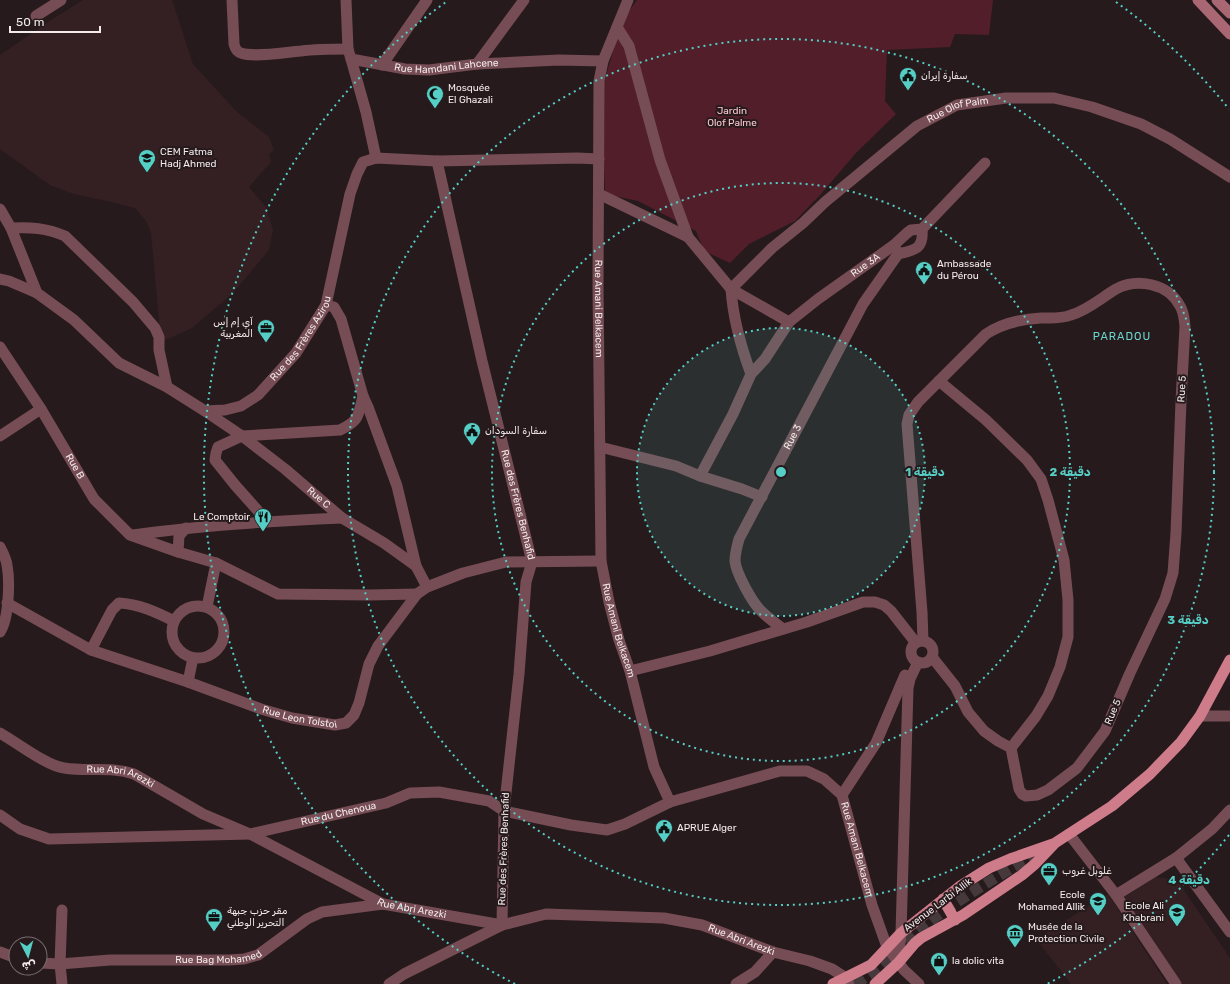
<svg xmlns="http://www.w3.org/2000/svg" width="1230" height="984" viewBox="0 0 1230 984" font-family="Rubik,'Noto Sans Arabic',sans-serif">
	<style>
		.built { fill: #342023 }
		.green { fill: #521e2a }
		.lines { fill: none; stroke-linecap: round; stroke-linejoin: round }
		.primary-tunnel { stroke: #45393b; stroke-width: 11; stroke-dasharray: 11 5.5; stroke-linecap: butt }
		.minor { stroke: #764d54; stroke-width: 11 }
		.secondary { stroke: #a86772; stroke-width: 11 }
		.primary { stroke: #ce7b8a; stroke-width: 11 }
		.ring { fill: none; stroke: #55cec5; stroke-width: 2; stroke-dasharray: 2 4 }
		.labels { text-anchor: middle; dominant-baseline: central; stroke-width: 4; stroke-linejoin: round; paint-order: stroke }
		.street-label { font-size: 10px; fill: #f3eaeb; stroke: #261a1c }
		.poi-label { font-size: 10px; fill: #f3eaeb; stroke: #261a1c; text-anchor: start }
		.park-label { font-size: 10px; fill: #fbc6ce; stroke: #261a1c }
		.neighbourhood-label { font-size: 11px; letter-spacing: 1px; fill: #6bd6ce; stroke: #261a1c }
		.centre { fill: #55cec5; stroke: #261a1c; stroke-width: 2 }
		.ring-label { font-size: 12px; text-anchor: middle; font-weight: bold; fill: #55cec5; stroke: #261a1c; stroke-width: 4; stroke-linejoin: round; paint-order: stroke }
	</style>
	<rect width="100%" height="100%" fill="#261a1c"/>
	<path class="built" d="M83 0H172L193 64 237 112 269 137 274 150 269 154 271 162 249 187 266 207 273 230 269 250 234 292 192 328 161 342 151 232 146 221 135 208 107 201 74 194 50 185 0 149V55L51 20Z
		M1156 877 1177 880 1230 958V984H1182L1124 897Z
		M1108 894 1167 984H1071L1036 939Z"/>
	<path class="green" d="M637 0H993L989 35 955 34 950 47 887 50 885 101 896 114 856 153 821 194 795 221 749 244 730 263 704 251 696 231 638 201 605 194 601 93 611 58 624 18Z"/>
	<g class="lines">
		<path class="primary-tunnel" d="M855 984C882 969 902 944 925 925 961 897 1002 874 1041 851"/>
		<g class="minor">
			<path d="M232 0 234 44C235 48 237 52 241 53 255 58 286 52 301 51 317 49 333 49 348 49"/>
			<path id="s1" d="M346 0 348 49 351 59 405 69 429 70 477 64 559 60 603 61"/>
			<path id="s2" d="M628 0 603 61 599 81 598 287 601 561 609 602 619 640 630 671 654 767 670 802"/>
			<path d="M36 16 61 0"/>
			<path d="M617 27 629 46 660 160 688 237 731 289 789 322"/>
			<path d="M351 59 366 112 376 158"/>
			<path d="M477 64 524 0"/>
			<path d="M382 65 427 0"/>
			<path id="s3" d="M437 161 482 361 532 562 526 582 519 674 504 811 502 925"/>
			<path d="M599 194 688 237"/>
			<path id="s4" d="M0 209 11 228 37 293 74 320 119 363 167 387 205 411 225 410 241 406 258 395 296 353 326 305 350 194 357 174 363 162 376 158 437 161 577 158 599 159"/>
			<path d="M11 228C31 227 46 228 65 236L133 302 155 328 159 337V350L167 387"/>
			<path d="M898 254C915 250 924 249 922 229"/>
			<path d="M0 279 9 281 37 293"/>
			<path id="s5" d="M731 289 772 248 803 223 825 202 917 126 957 105 1006 98H1054L1092 107 1141 124 1170 139 1230 177"/>
			<path d="M731 289C733 318 741 347 751 374"/>
			<path d="M326 305 334 307 341 319 363 396 368 407 397 486 416 566"/>
			<path id="s6" d="M0 347 41 409 94 499 130 535 178 552 216 563 278 594 369 595 417 594"/>
			<path d="M939 381 986 420 1027 460 1041 479 1048 500 1064 560 1068 600V637L1060 667 1048 696 1036 716 1011 748"/>
			<path id="s7" d="M205 411 242 436 285 469 342 518 384 543 416 566 427 587"/>
			<path d="M0 436 41 409"/>
			<path d="M600 447 676 466 700 476 742 489 762 497"/>
			<path id="s8" d="M700 476 733 414 751 374 765 359 789 322 818 299 894 245 907 233 911 230 922 229 985 163"/>
			<path d="M267 521 235 485 215 460 216 453 218 447 242 436 340 430C360 420 358 416 363 396"/>
			<path d="M133 535C203 525 272 521 342 518"/>
			<path d="M0 547C3 553 6 558 7 565 10 581 9 619 0 632"/>
			<path d="M178 552 179 536 186 528"/>
			<path id="s9" d="M7 603 91 650 188 682 261 709 292 718 335 725 346 723 354 715 359 703 369 664 378 646 417 594 427 587 463 573 506 562 601 561"/>
			<circle cx="198" cy="632" r="26"/>
			<path d="M207 607 216 563"/>
			<path id="s10" d="M783 629C775 623 767 617 761 611 752 602 736 573 735 561 735 553 737 546 739 539L863 304 898 254 894 245"/>
			<path d="M923 641 922 612 907 424 909 415 918 402 986 334C1003 323 1021 319 1041 318 1051 318 1061 319 1071 315 1088 310 1101 298 1116 289 1137 278 1168 283 1180 306 1184 312 1184 319 1185 326L1181 401 1176 533 1173 573 1165 599 1130 673 1105 731 1077 768 1048 790 1037 795 1026 796 1022 794 1019 789 1011 748 998 741 984 731 968 712 955 686 932 657"/>
			<circle cx="922" cy="652" r="11"/>
			<path d="M91 650 112 610 119 603C139 604 156 612 174 621"/>
			<path d="M630 671 710 651 807 622 863 602H875L884 605 891 611 916 643"/>
			<path d="M188 682 193 658"/>
			<path d="M1200 716H1230"/>
			<path id="s11" d="M0 733C16 742 47 766 64 768 89 772 110 766 134 774L203 814 250 834 383 904 502 925 546 914 664 918 702 925 773 952 810 961 832 969 846 978 849 984"/>
			<path d="M842 795 876 743 905 675"/>
			<path id="s12" d="M0 815 20 829 49 839 250 834 386 803 410 793 439 792 489 801 504 811 571 825 607 830 625 824 670 802 780 771H807L824 779 842 795 872 905 887 947 904 970 919 984"/>
			<path d="M1069 834 1116 895 1176 984"/>
			<path d="M1176 858 1230 932"/>
			<path d="M1116 895 1176 858 1212 829 1230 810"/>
			<path d="M0 952 16 958"/>
			<path id="s13" d="M40 963 60 964 110 960H229L244 959 258 955 307 919 322 912 383 904"/>
			<path d="M898 963 901 933 908 688 910 679 918 662"/>
			<path d="M62 984 60 964 62 910"/>
			<path d="M389 984 404 974 502 925"/>
			<path d="M736 984 755 972 773 952"/>
		</g>
		<path class="secondary" d="M1198 0 1230 34
			M1217 0 1230 13"/>
		<path class="primary" d="M943 899 955 920
			M833 984 871 965 901 933 959 887 989 868 1010 859 1053 844
			M875 984 898 963 915 943 921 938 963 915 1022 875 1035 864 1055 843 1112 806 1150 774 1181 742 1200 716 1230 660"/>
	</g>
	<circle cx="781" cy="472" r="144" fill="#55cec5" fill-opacity=".12"/>
	<g class="ring">
		<circle cx="781" cy="472" r="144"/>
		<circle cx="781" cy="472" r="289"/>
		<circle cx="781" cy="472" r="433"/>
		<path d="M1229 835A577 577 0 0 1 1047 984M515 984A577 577 0 0 1 446 2M1116 2A577 577 0 0 1 1229 109"/>
	</g>
	<defs>
		<symbol id="civic-pin" viewBox="-11 -11 22 30"><path d="M0 17L-7.5 6A9.5 9.5 0 1 1 7.5 6Z" fill="#55cec5" stroke="#261a1c"/><path d="M-.6-6.5H3V-4.5H.6V-3L4-1V1h2V6H-6V1h2V-1L-.6-3ZM-1.2 2.5V6h2.4V2.5Z" fill="#111"/></symbol>
		<symbol id="mosque-pin" viewBox="-11 -11 22 30"><path d="M0 17L-7.5 6A9.5 9.5 0 1 1 7.5 6Z" fill="#55cec5" stroke="#261a1c"/><path d="M3.5-4.9A6 6 0 1 0 3.5 4.9A5 5 0 1 1 3.5-4.9Z" fill="#111"/></symbol>
		<symbol id="school-pin" viewBox="-11 -11 22 30"><path d="M0 17L-7.5 6A9.5 9.5 0 1 1 7.5 6Z" fill="#55cec5" stroke="#261a1c"/><path d="M0-5L7-2L0 1L-7-2ZM-4 1L0 2.5L4 1V4Q0 6-4 4Z" fill="#111"/></symbol>
		<symbol id="office-pin" viewBox="-11 -11 22 30"><path d="M0 17L-7.5 6A9.5 9.5 0 1 1 7.5 6Z" fill="#55cec5" stroke="#261a1c"/><path d="M-6-3h4V-5.5h4V-3h4V5H-6ZM-1-4.5V-3h2v-1.5ZM-6 0V1H6V0Z" fill="#111"/></symbol>
		<symbol id="restaurant-pin" viewBox="-11 -11 22 30"><path d="M0 17L-7.5 6A9.5 9.5 0 1 1 7.5 6Z" fill="#55cec5" stroke="#261a1c"/><path d="M-5-6h1v4h1v-4h1v4h1v-4h1v5L-1.5 .5V6h-2V.5L-5-1ZM5-6V6H3V1.5H1.5Q1.5-4 5-6Z" fill="#111"/></symbol>
		<symbol id="museum-pin" viewBox="-11 -11 22 30"><path d="M0 17L-7.5 6A9.5 9.5 0 1 1 7.5 6Z" fill="#55cec5" stroke="#261a1c"/><path d="M0-6L6-3V-2H-6V-3ZM-5-1h2V3h-2ZM-1-1h2V3h-2ZM3-1h2V3H3ZM-6 4H6V6H-6Z" fill="#111"/></symbol>
		<symbol id="shop-pin" viewBox="-11 -11 22 30"><path d="M0 17L-7.5 6A9.5 9.5 0 1 1 7.5 6Z" fill="#55cec5" stroke="#261a1c"/><path d="M-5-2.5h2.3a2.7 3.5 0 0 1 5.4 0H5L5.5 6h-11ZM-1.5-2.5h3a1.5 2.3 0 0 0-3 0Z" fill="#111"/></symbol>
	</defs>
	<g fill-rule="evenodd">
		<use href="#civic-pin" x="898" y="66" width="20" height="27"/>
		<use href="#mosque-pin" x="425" y="84" width="20" height="27"/>
		<use href="#school-pin" x="137" y="148" width="20" height="27"/>
		<use href="#civic-pin" x="914" y="260" width="20" height="27"/>
		<use href="#office-pin" x="256" y="318" width="20" height="27"/>
		<use href="#civic-pin" x="462" y="421" width="20" height="27"/>
		<use href="#restaurant-pin" x="253" y="507" width="20" height="27"/>
		<use href="#civic-pin" x="654" y="818" width="20" height="27"/>
		<use href="#office-pin" x="1039" y="861" width="20" height="27"/>
		<use href="#school-pin" x="1088" y="891" width="20" height="27"/>
		<use href="#school-pin" x="1167" y="902" width="20" height="27"/>
		<use href="#office-pin" x="204" y="907" width="20" height="27"/>
		<use href="#museum-pin" x="1005" y="923" width="20" height="27"/>
		<use href="#shop-pin" x="929" y="951" width="20" height="27"/>
	</g>
	<g class="labels">
		<g class="street-label">
			<text stroke="none"><textPath href="#s1" startOffset="156">Rue Hamdani Lahcene</textPath></text>
			<text stroke="none"><textPath href="#s5" startOffset="292">Rue Olof Palm</textPath></text>
			<text stroke="none"><textPath href="#s8" startOffset="274">Rue 3A</textPath></text>
			<text stroke="none"><textPath href="#s2" startOffset="314">Rue Amani Belkacem</textPath></text>
			<text stroke="none"><textPath href="#s4" startOffset="427">Rue des Frères Azirou</textPath></text>
			<text transform="translate(1182 389) rotate(-87)">Rue 5</text>
			<text stroke="none"><textPath href="#s10" startOffset="223">Rue 3</textPath></text>
			<text stroke="none"><textPath href="#s6" startOffset="141">Rue B</textPath></text>
			<text stroke="none"><textPath href="#s7" startOffset="143">Rue C</textPath></text>
			<text stroke="none"><textPath href="#s3" startOffset="353">Rue des Frères Benhafid</textPath></text>
			<text stroke="none"><textPath href="#s2" startOffset="638">Rue Amani Belkacem</textPath></text>
			<text transform="translate(1113 712) rotate(-67)">Rue 5</text>
			<text stroke="none"><textPath href="#s9" startOffset="316">Rue Leon Tolstoi</textPath></text>
			<text stroke="none"><textPath href="#s11" startOffset="131">Rue Abri Arezki</textPath></text>
			<text stroke="none"><textPath href="#s12" startOffset="347">Rue du Chenoua</textPath></text>
			<text transform="translate(504 849) rotate(-88)">Rue des Frères Benhafid</text>
			<text stroke="none"><textPath href="#s12" startOffset="934">Rue Amani Belkacem</textPath></text>
			<text transform="translate(938 905) rotate(-37)">Avenue Larbi Allik</text>
			<text stroke="none"><textPath href="#s11" startOffset="454">Rue Abri Arezki</textPath></text>
			<text stroke="none"><textPath href="#s11" startOffset="790">Rue Abri Arezki</textPath></text>
			<text stroke="none"><textPath href="#s13" startOffset="179">Rue Bag Mohamed</textPath></text>
		</g>
		<g class="poi-label">
			<text x="921" y="76">سفارة إيران</text>
			<text x="448" y="88">Mosquée<tspan x="448" dy="12">El Ghazali</tspan></text>
			<text x="160" y="152">CEM Fatma<tspan x="160" dy="12">Hadj Ahmed</tspan></text>
			<text x="937" y="264">Ambassade<tspan x="937" dy="12">du Pérou</tspan></text>
			<text x="253" y="322" text-anchor="end">آي إم إس<tspan x="253" dy="12">المغربية</tspan></text>
			<text x="485" y="431">سفارة السودان</text>
			<text x="250" y="517" text-anchor="end">Le Comptoir</text>
			<text x="677" y="828">APRUE Alger</text>
			<text x="1062" y="871">غلوبل غروب</text>
			<text x="1085" y="895" text-anchor="end">Ecole<tspan x="1085" dy="12">Mohamed Allik</tspan></text>
			<text x="1164" y="906" text-anchor="end">Ecole Ali<tspan x="1164" dy="12">Khabrani</tspan></text>
			<text x="227" y="911">مقر حزب جبهة<tspan x="227" dy="12">التحرير الوطني</tspan></text>
			<text x="1028" y="927">Musée de la<tspan x="1028" dy="12">Protection Civile</tspan></text>
			<text x="952" y="961">la dolic vita</text>
		</g>
		<g class="park-label">
			<text x="732" y="111">Jardin<tspan x="732" dy="12">Olof Palme</tspan></text>
		</g>
		<g class="neighbourhood-label">
			<text x="1122" y="336">PARADOU</text>
		</g>
	</g>
	<circle cx="781" cy="472" r="6" class="centre"/>
	<g class="ring-label">
		<text x="925" y="476">1 دقيقة</text>
		<text x="1070" y="476">2 دقيقة</text>
		<text x="1188" y="624">3 دقيقة</text>
		<text x="1189" y="884">4 دقيقة</text>
	</g>
	<g transform="translate(28 956) rotate(174)"><circle r="19" fill="#261a1c" stroke="#786d6f"/>
	<path d="M0-3L7 15L0 10L-7 15Z" fill="#55cec5"/>
	<text y="-6" font-size="11" font-weight="bold" text-anchor="middle" fill="#f3eaeb">ش</text>
	</g>
	<path d="M10 26v6h90v-6" fill="none" stroke="#f3eaeb" stroke-width="2"/>
	<text x="16" y="26" font-size="12" fill="#f3eaeb" stroke="#261a1c" stroke-width="3" paint-order="stroke">50 m</text>
</svg>
